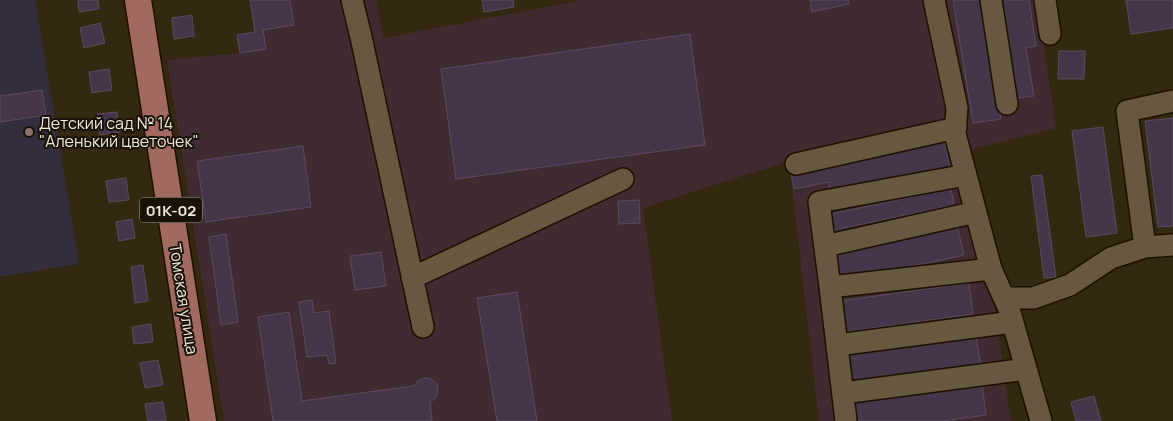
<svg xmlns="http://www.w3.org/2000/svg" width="1173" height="421" viewBox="0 0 1173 421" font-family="Manrope,sans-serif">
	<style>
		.industrial { fill: #3f2c30 }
		.education { fill: #352e3e }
		.building { fill: #47354a; stroke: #5d4a60 }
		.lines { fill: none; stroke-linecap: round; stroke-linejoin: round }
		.minor-casing { stroke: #1c1000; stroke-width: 24 }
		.major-casing { stroke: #1c1000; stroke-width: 29 }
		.minor { stroke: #67593f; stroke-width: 21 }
		.major { stroke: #a26a5f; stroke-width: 26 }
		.education-dot { fill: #8d6e63; stroke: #181208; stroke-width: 2 }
		.labels { text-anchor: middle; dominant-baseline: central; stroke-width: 4; stroke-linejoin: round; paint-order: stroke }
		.shield { fill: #181208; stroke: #afa89a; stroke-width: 1 }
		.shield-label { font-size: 15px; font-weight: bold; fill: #f0e8d9 }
		.poi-label { font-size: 16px; fill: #f0e8d9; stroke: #181208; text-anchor: start }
		.street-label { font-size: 16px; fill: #f0e8d9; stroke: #181208 }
	</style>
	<rect width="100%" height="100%" fill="#352810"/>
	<path class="industrial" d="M250 0H376L384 38 578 1 579 0H1037L1056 128 972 149 1011 421H819L789 161 643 208 672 421H224L167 60 240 53 237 35 255 32Z"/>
	<path class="education" d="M0 0H35L79 264 0 277Z"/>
	<path class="building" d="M78 0H98L99 9 79 12Z
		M250 0H290L294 25 263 30 266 49 240 53 237 35 255 32Z
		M482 0H513L514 7 484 12Z
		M810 0H848L849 4 812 12Z
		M953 0H981L1001 119 973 123Z
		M1002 0H1029L1036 46 1026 48 1034 96 1017 98Z
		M1126 0H1173V28L1131 34Z
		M192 15 194 36 174 39 172 18Z
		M100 23 105 43 84 48 80 28Z
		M690 34 705 145 456 179 441 69Z
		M1059 51H1085L1084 79H1058Z
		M109 69 112 90 92 93 89 72Z
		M42 90 46 115 0 122V96Z
		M117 112 120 132 100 135 97 114Z
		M1173 118V226L1158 227 1145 121Z
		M1103 127 1117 233 1086 237 1072 131Z
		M944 140 950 169 831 195 828 182 794 189 791 173Z
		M303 146 311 207 206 222 197 161Z
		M1042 175 1056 277 1044 278 1031 176Z
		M126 178 129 200 109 202 106 181Z
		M951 189 954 205 829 231 826 215Z
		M639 200 640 223 619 224 618 201Z
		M132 219 135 238 119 241 116 222Z
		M957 226 964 255 839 282 832 252Z
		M226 234 238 322 221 325 209 237Z
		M381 252 386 286 355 290 350 256Z
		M143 265 148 301 135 303 131 267Z
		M969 283 973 314 844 332 840 301Z
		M517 292 537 421H497L477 298Z
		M312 300 314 313 329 311 336 363 329 364 327 355 307 357 299 302Z
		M289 312 302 401 414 386 418 381 424 378 431 379 437 384 438 391 436 398 430 402 432 421H273L258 317Z
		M151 324 153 342 134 344 132 327Z
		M976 336 981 367 852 385 848 354Z
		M158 360 163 385 145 388 140 363Z
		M982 384 986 415 943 421H856L853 402Z
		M1094 396 1101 421H1076L1071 402Z
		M163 402 166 421H148L145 404Z"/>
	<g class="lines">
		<defs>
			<path id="minor" d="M352 0 361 37 423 327
				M934 0 957 108 955 134 991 269 1009 309 1041 421
				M991 0 1007 104
				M1045 0 1050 34
				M1173 101 1127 111 1145 247 1173 245
				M796 164 956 128
				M825 246 976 212
				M412 278 623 179
				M830 287 819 202 966 175
				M1004 298H1033L1070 285 1111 258 1145 247
				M837 345 1013 322
				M843 393 1026 369
				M846 421 830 287 991 269"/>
			<path id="major" d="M138 0 203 421"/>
		</defs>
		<use href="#minor" class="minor-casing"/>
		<use href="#major" class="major-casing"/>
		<use href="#minor" class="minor"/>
		<use href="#major" class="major"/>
	</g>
	<circle class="education-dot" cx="29" cy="132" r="5"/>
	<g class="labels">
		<rect class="shield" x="140" y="197.5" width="62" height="25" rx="4"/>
		<g class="shield-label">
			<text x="171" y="210">01К-02</text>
		</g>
		<g class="poi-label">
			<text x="39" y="123">Детский сад № 14<tspan x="39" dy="18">"Аленький цветочек"</tspan></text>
		</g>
		<g class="street-label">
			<text transform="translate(184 299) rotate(81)">Томская улица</text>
		</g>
	</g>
</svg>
